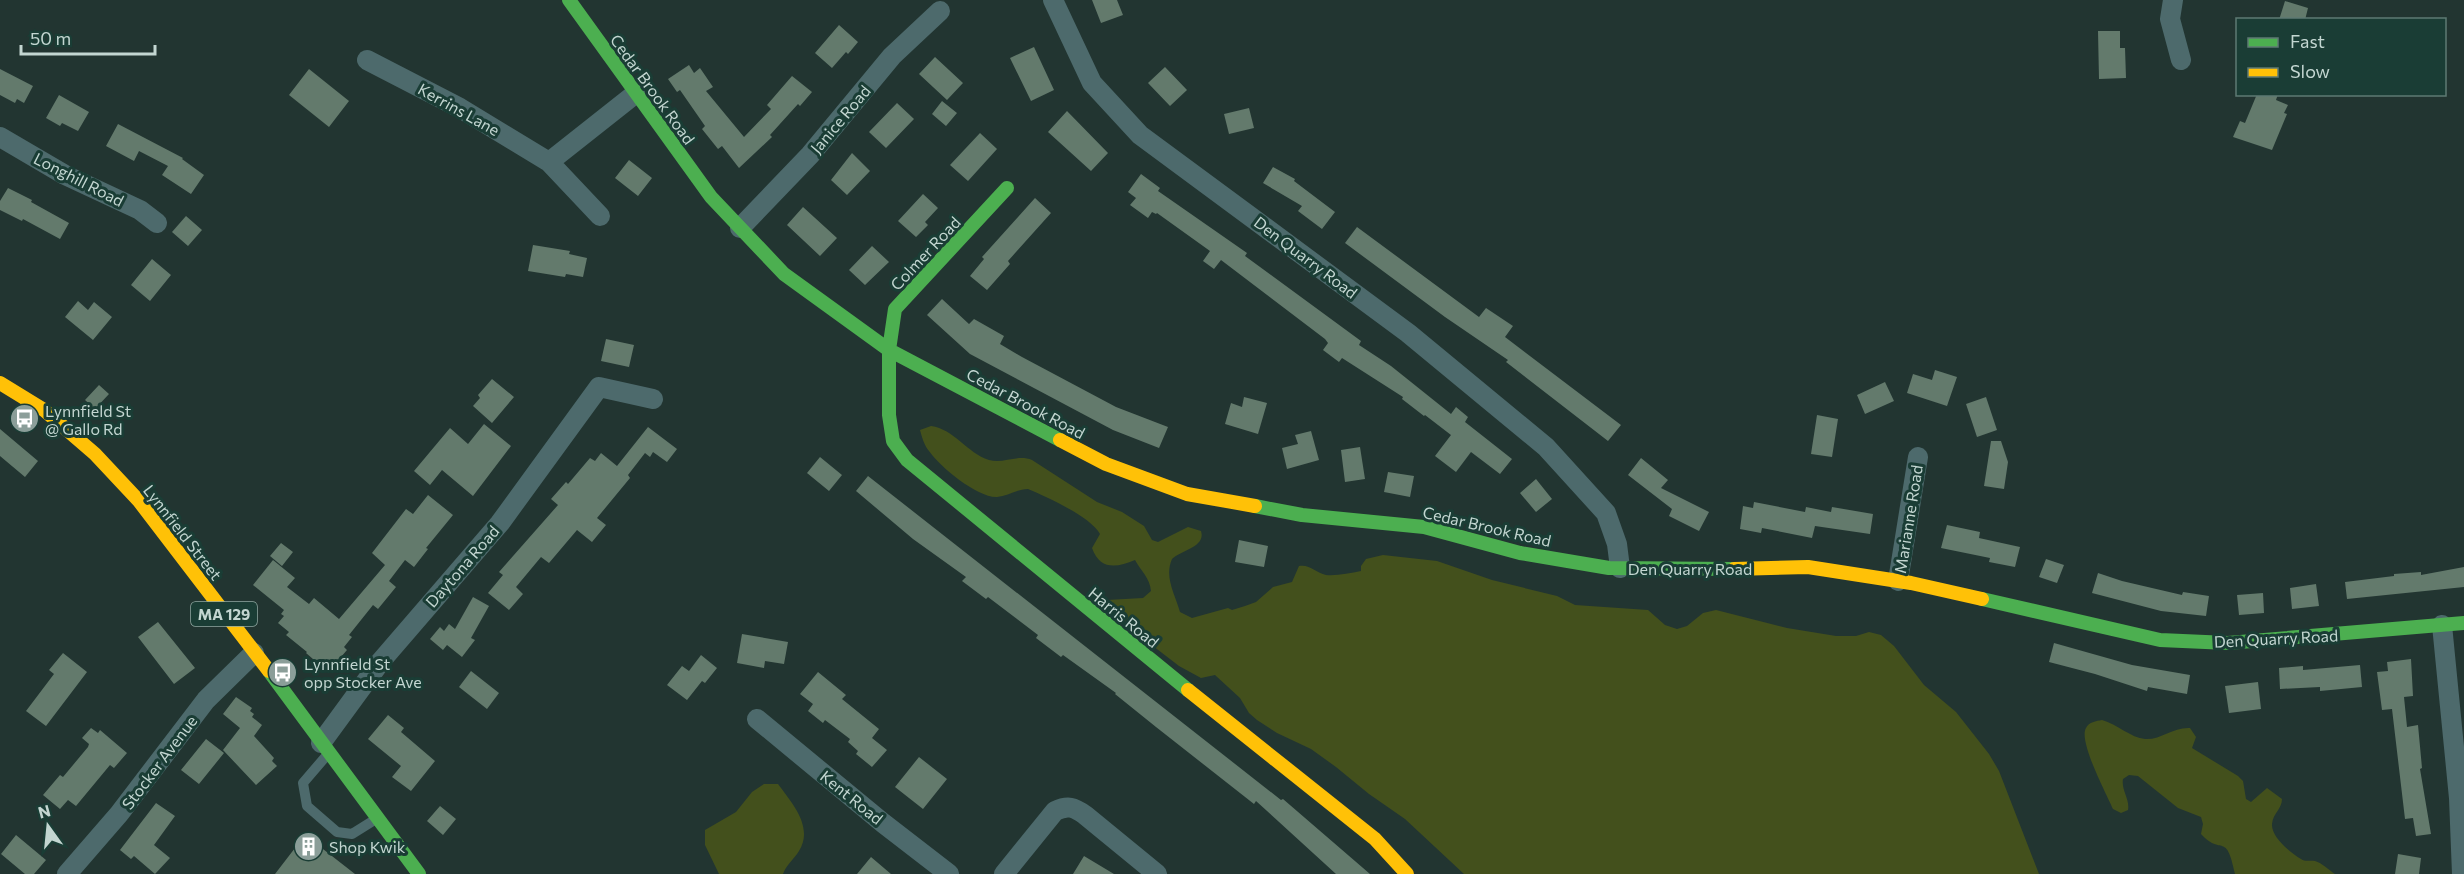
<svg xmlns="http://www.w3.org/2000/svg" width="2464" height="874" viewBox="0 0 2464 874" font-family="Commissioner,sans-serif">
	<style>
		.green { fill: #43501c }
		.building { fill: #637a6c }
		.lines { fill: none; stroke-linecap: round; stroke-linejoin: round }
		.lane { stroke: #4d6a6c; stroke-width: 10 }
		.street { stroke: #4d6a6c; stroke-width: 20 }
		.fast { stroke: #4caf50; stroke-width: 14 }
		.slow { stroke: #ffc107; stroke-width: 14 }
		.labels { text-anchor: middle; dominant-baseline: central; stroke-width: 6; stroke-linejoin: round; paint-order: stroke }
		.shield { fill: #1a3d35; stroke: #90a8a2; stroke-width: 1.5 }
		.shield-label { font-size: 15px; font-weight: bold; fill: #c3d6d1 }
		.street-label { font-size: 16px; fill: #c3d6d1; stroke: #1a3d35 }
		.poi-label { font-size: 16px; fill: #c3d6d1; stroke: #1a3d35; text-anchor: start }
	</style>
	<rect width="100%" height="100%" fill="#223531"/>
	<path class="green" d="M931 426C954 429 967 453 989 460 1004 464 1018 454 1032 460L1097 502 1122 512 1144 526 1152 540 1158 542 1188 527 1201 531C1206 547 1182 550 1172 559 1164 577 1175 594 1180 612L1192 618 1228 608 1232 610 1245 606 1256 602 1273 587 1292 582 1299 566C1310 564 1316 573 1326 575 1337 576 1350 573 1361 571V566L1366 559 1383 555 1437 561 1492 580 1557 596 1575 605 1648 610 1665 625 1677 629 1687 626 1703 613 1716 610 1787 628 1836 636H1856L1869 632 1881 635 1894 646 1924 685 1956 712 1989 754 1999 771 2039 874H1464L1405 819 1369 794 1336 767 1311 749 1277 733 1257 720 1249 713 1240 698 1215 675 1201 678 1179 666 1105 609 1103 603 1107 600 1143 598 1151 591C1150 578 1141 571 1135 560 1116 568 1100 570 1092 548L1100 534C1091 517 1047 497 1028 489 1017 489 1008 496 997 497 978 498 940 467 929 451 924 445 922 437 920 430Z
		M2102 720C2117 724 2131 738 2145 739 2161 740 2173 727 2190 728L2196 737 2192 748 2238 776 2243 781 2246 799 2251 802 2267 788 2282 799C2282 809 2273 813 2272 824 2271 837 2291 853 2301 859 2305 862 2310 860 2315 861 2322 863 2329 870 2335 874H2235C2226 830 2222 857 2201 834L2203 824 2201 817 2178 808 2138 776 2129 775 2123 779C2121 790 2130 799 2128 810L2121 813 2113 809C2107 795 2078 741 2086 728 2089 722 2096 721 2102 720Z
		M764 784H778C792 803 814 827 799 851 794 859 786 865 783 874H719L705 845V830L736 812 752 792Z"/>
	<path class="building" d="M1092 0H1117L1123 15 1101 23Z
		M2285 1 2308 8 2305 20H2279Z
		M839 25 858 42 848 54 846 52 832 68 815 53Z
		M2098 31H2120V48H2125L2126 78 2099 79Z
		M1034 47 1054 90 1031 101 1010 58Z
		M935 57 963 83 947 100 919 74Z
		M689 65 694 73 700 68 713 87 706 91 744 137 771 109 767 105 792 76 812 92 800 106 798 104 770 135 772 137 739 168 722 146 718 149 702 129 705 126 680 90 677 92 668 79Z
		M1165 67 1187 90 1170 106 1148 83Z
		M0 69 33 86 24 103 17 99 15 103 0 95Z
		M309 69 349 101 329 127 289 95Z
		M2257 94H2278L2276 100 2288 105 2284 113 2287 114 2272 150 2233 137 2240 121 2245 123Z
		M59 95 89 112 78 131 62 123 60 126 46 118Z
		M942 101 957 113 946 126 932 114Z
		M897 103 914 119 886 148 869 132Z
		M1249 108 1254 128 1229 134 1224 114Z
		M1067 111 1108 153 1091 171 1048 132Z
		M118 124 183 158 182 159 204 175 191 194 162 175 168 166 139 151 134 161 106 146Z
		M980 133 997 149 968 181 950 165Z
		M852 153 870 171 847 195 831 180Z
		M629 160 652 178 638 196 615 178Z
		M1273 167 1295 179 1294 181 1335 212 1322 229 1298 211 1302 206 1263 183Z
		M1141 174 1160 188 1158 191 1247 253 1245 256 1361 341 1359 345 1391 366 1451 414 1456 407 1468 417 1465 422 1512 459 1500 474 1471 452 1456 472 1435 456 1451 435 1425 415 1424 416 1402 399 1403 397 1342 358 1339 362 1323 350 1328 343 1325 339 1221 260 1214 269 1203 261 1210 251 1157 213 1156 214 1152 212 1148 218 1130 205 1136 198 1128 192Z
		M8 188 32 200 31 202 69 223 60 239 23 219 22 221 0 210V201Z
		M923 194 938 208 925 222 928 225 916 237 898 221Z
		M1035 198 1051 213 1008 261 1010 264 987 290 970 276 984 259 982 257Z
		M803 207 837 238 820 256 787 225Z
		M186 216 202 230 188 246 172 232Z
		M1357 227 1479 317 1486 308 1513 326 1505 337 1621 425 1608 441 1506 362 1508 360 1445 317 1345 243Z
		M533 245 570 251 569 254 587 258 583 277 566 274 565 277 528 271Z
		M872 246 889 262 865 285 849 270Z
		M152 259 171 275 150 301 131 285Z
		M942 299 969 324 974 319 1004 336 1000 344 1022 357 1116 407 1168 427 1159 448 1113 430 970 354 927 315Z
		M78 301 88 310 94 302 112 317 93 340 65 317Z
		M606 339 634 345 629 367 601 361Z
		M1935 370 1957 377 1947 406 1907 393 1913 374 1932 380Z
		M492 379 514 397 492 423 473 406 480 398 478 395Z
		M1885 382 1894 401 1865 414 1857 395Z
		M99 385 109 394 95 409 85 400Z
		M1244 397 1267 403 1258 434 1225 424 1231 403 1242 407Z
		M1986 397 1997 430 1977 437 1966 404Z
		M1817 415 1838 419 1832 457 1811 454Z
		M484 424 511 446 473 496 442 470 430 485 414 471 450 428 468 444Z
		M648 427 677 449 667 462 653 452 650 457 645 453 628 475 630 478 597 518 606 525 592 542 577 530 549 563 541 557 516 587 523 594 509 610 488 593 503 575 499 572 558 505 551 499 566 482 568 484 590 458 595 461 601 453 617 466Z
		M0 429 38 461 25 477 0 456Z
		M1311 431 1319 460 1287 469 1282 448 1298 444 1295 435Z
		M1991 441H2001L2008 462 2004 489 1984 486Z
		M1360 447 1365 479 1345 482 1341 450Z
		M820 457 842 475 829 491 807 473Z
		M1641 458 1668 480 1661 488 1709 512 1699 531 1669 516 1672 509 1628 475Z
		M1388 472 1414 476 1410 497 1384 492Z
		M868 476 1281 800 1283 799 1370 874H1336L1256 801 1254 804 1156 727 1115 694 1116 693 1063 655 1061 657 1036 638 1038 635 988 597 986 599 962 581 966 577 913 539 856 491Z
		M1536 479 1552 499 1536 512 1520 493Z
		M428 495 453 515 426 548 428 549 414 567 405 560 389 581 396 587 378 609 373 605 349 635 352 637 344 647 347 650 328 672 306 653 307 652 286 635 289 632 278 623 284 616 281 614 284 610 253 585 273 560 295 578 287 587 309 604 314 598 339 619 385 565 372 553 406 509 413 514Z
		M1754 502 1805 512 1806 507 1831 512 1832 507 1873 514 1870 534 1815 526 1812 538 1762 528 1761 533 1740 529 1743 506 1753 508Z
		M1947 525 1980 532 1979 538 2020 547 2015 567 1989 562 1990 558 1941 548Z
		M1239 540 1268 546 1264 567 1235 562Z
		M281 543 293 552 282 566 270 556Z
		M2046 559 2064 565 2057 583 2039 577Z
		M2464 567V587L2347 599 2345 582 2394 576V574L2421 572V575Z
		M2098 573 2122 581 2182 595 2183 592 2209 596 2206 616 2161 611 2092 593Z
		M2316 584 2319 606 2292 609 2290 588Z
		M2263 593 2264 613 2239 615 2237 595Z
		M473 597 489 606 471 638 475 640 462 657 447 645 443 650 430 639 440 627 444 631 449 624 455 629Z
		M158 622 195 668 174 684 138 637Z
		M742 634 788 642 784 664 765 661 764 668 737 663Z
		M2054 643 2132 665 2190 675 2187 694 2148 687 2147 691 2095 674 2049 662Z
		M63 653 87 672 46 726 26 711 54 674 49 670Z
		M701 655 717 668 705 683 702 681 687 700 667 685 682 666 689 671Z
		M2411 659 2413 696 2404 697 2407 727 2418 725 2422 768 2420 769 2431 834 2416 836 2413 818 2405 819 2392 709 2382 710 2377 672 2388 671 2387 662Z
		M2360 665 2362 687 2320 691V687L2280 689 2279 668 2303 666V670Z
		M471 671 499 693 487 709 459 687Z
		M818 672 846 695 842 699 879 729 872 738 887 750 872 767 856 754 858 751 848 742 850 739 825 720 823 723 808 711 813 704 800 694Z
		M2258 682 2261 709 2229 713 2225 686Z
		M236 697 252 708 250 711 254 714 252 717 262 725 254 736 274 758 272 761 277 766 256 785 223 750 240 728 223 714Z
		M388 715 404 728 401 732 435 761 411 791 392 777 401 766 368 739Z
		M91 728 98 733 100 730 127 753 114 768 110 765 76 806 68 800 60 809 43 795 60 775 63 777 88 747 89 744 82 738Z
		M206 739 224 753 199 784 181 770Z
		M919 757 947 779 923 809 895 787Z
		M156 803 175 816 154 845 170 858 155 874 134 856 131 859 120 850Z
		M440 806 456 819 443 835 427 821Z
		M16 835 46 860 34 874H25L1 854Z
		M305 835 355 874H275Z
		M2398 854 2421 858 2419 874H2395Z
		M1084 856 1114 874H1073Z
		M871 857 891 874H857Z"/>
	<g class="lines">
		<path class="lane" d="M327 755 303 783 307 806 337 832 352 834 376 819"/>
		<path class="street" d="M1053 0 1092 83 1140 135 1408 333 1546 447 1606 513 1617 544 1620 568
			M2173 0 2170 19 2181 60
			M367 60 460 108 549 162 600 216
			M0 137 65 175 140 210 157 223
			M549 162 635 94
			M740 228 810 155 892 56 940 11
			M1898 581 1918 457
			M2442 625 2459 798 2462 874
			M757 719 883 823 949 874
			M321 743 381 661 500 523 599 387 653 399
			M67 874 119 814 206 700 254 653
			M1004 874 1055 811C1068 805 1074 807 1085 815L1157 874"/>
		<path class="fast" d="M569 0 711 197 784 274 889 350 1060 440
			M1007 188 895 309 889 350V415L893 441 907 460 1188 690
			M1255 506 1302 515 1424 527 1520 553 1609 568 1734 569
			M1982 599 2160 640 2228 643 2464 623
			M269 671 419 874"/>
		<path class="slow" d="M0 383 44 410 95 454 139 501 269 671
			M1060 440 1106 464 1187 494 1255 506
			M1734 569 1808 567 1911 583 1982 599
			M1188 690 1375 839 1407 874"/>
	</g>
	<defs>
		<symbol id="bus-disc" viewBox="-11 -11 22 22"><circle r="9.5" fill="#8b9e99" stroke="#1a3d35"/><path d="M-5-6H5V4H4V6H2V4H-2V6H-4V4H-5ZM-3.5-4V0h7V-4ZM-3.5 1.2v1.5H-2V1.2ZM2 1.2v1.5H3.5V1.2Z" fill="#fff"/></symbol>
		<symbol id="building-disc" viewBox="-11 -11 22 22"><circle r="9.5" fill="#8b9e99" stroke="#1a3d35"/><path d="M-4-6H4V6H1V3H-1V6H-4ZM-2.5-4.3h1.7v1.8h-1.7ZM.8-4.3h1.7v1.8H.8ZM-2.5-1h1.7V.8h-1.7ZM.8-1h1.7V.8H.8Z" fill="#fff"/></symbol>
	</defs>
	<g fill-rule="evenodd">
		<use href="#bus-disc" x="8" y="402" width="33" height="33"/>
		<use href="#bus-disc" x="266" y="656" width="33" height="33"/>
		<use href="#building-disc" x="292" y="830" width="33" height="33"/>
	</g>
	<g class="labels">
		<rect class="shield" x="191" y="602" width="66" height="24" rx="4.5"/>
		<g class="shield-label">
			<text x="224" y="614">MA 129</text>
		</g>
		<g class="street-label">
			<text transform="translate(653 89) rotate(54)">Cedar Brook Road</text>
			<text transform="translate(459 109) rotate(29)">Kerrins Lane</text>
			<text transform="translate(840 119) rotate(-50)">Janice Road</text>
			<text transform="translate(79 179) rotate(27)">Longhill Road</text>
			<text transform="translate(925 253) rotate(-47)">Colmer Road</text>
			<text transform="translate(1306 257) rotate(37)">Den Quarry Road</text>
			<text transform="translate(1026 403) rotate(28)">Cedar Brook Road</text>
			<text transform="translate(1908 519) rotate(-81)">Marianne Road</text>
			<text transform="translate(1487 526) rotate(13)">Cedar Brook Road</text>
			<text transform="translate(183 532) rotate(52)">Lynnfield Street</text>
			<text transform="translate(462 566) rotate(-49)">Daytona Road</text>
			<text x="1690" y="568">Den Quarry Road</text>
			<text transform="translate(1124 617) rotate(39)">Harris Road</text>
			<text transform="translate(2276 638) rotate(-3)">Den Quarry Road</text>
			<text transform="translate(159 762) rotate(-53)">Stocker Avenue</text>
			<text transform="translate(852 797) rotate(39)">Kent Road</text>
		</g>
		<g class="poi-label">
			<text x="45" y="410">Lynnfield St<tspan x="45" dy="18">@ Gallo Rd</tspan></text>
			<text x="304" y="663">Lynnfield St<tspan x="304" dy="18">opp Stocker Ave</tspan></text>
			<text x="329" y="846">Shop Kwik</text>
		</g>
	</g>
	<rect x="2236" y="18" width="210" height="78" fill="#1a3d35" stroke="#5e7a73" stroke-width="1.5"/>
	<rect x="2248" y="38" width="30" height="9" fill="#4caf50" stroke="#5e7a73" stroke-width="1.5"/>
	<text x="2290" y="48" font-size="18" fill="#c3d6d1">Fast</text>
	<rect x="2248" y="68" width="30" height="9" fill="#ffc107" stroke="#5e7a73" stroke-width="1.5"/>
	<text x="2290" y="78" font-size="18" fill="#c3d6d1">Slow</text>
	<g transform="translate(48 826) rotate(345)" stroke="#1a3d35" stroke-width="4.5" paint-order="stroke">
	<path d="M0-4.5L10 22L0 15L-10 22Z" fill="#c3d6d1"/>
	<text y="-9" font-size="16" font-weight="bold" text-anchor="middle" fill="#c3d6d1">N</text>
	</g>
	<path d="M21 45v9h134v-9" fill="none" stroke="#c3d6d1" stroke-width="3"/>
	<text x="30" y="45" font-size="18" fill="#c3d6d1" stroke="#1a3d35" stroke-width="4.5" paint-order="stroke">50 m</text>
</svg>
